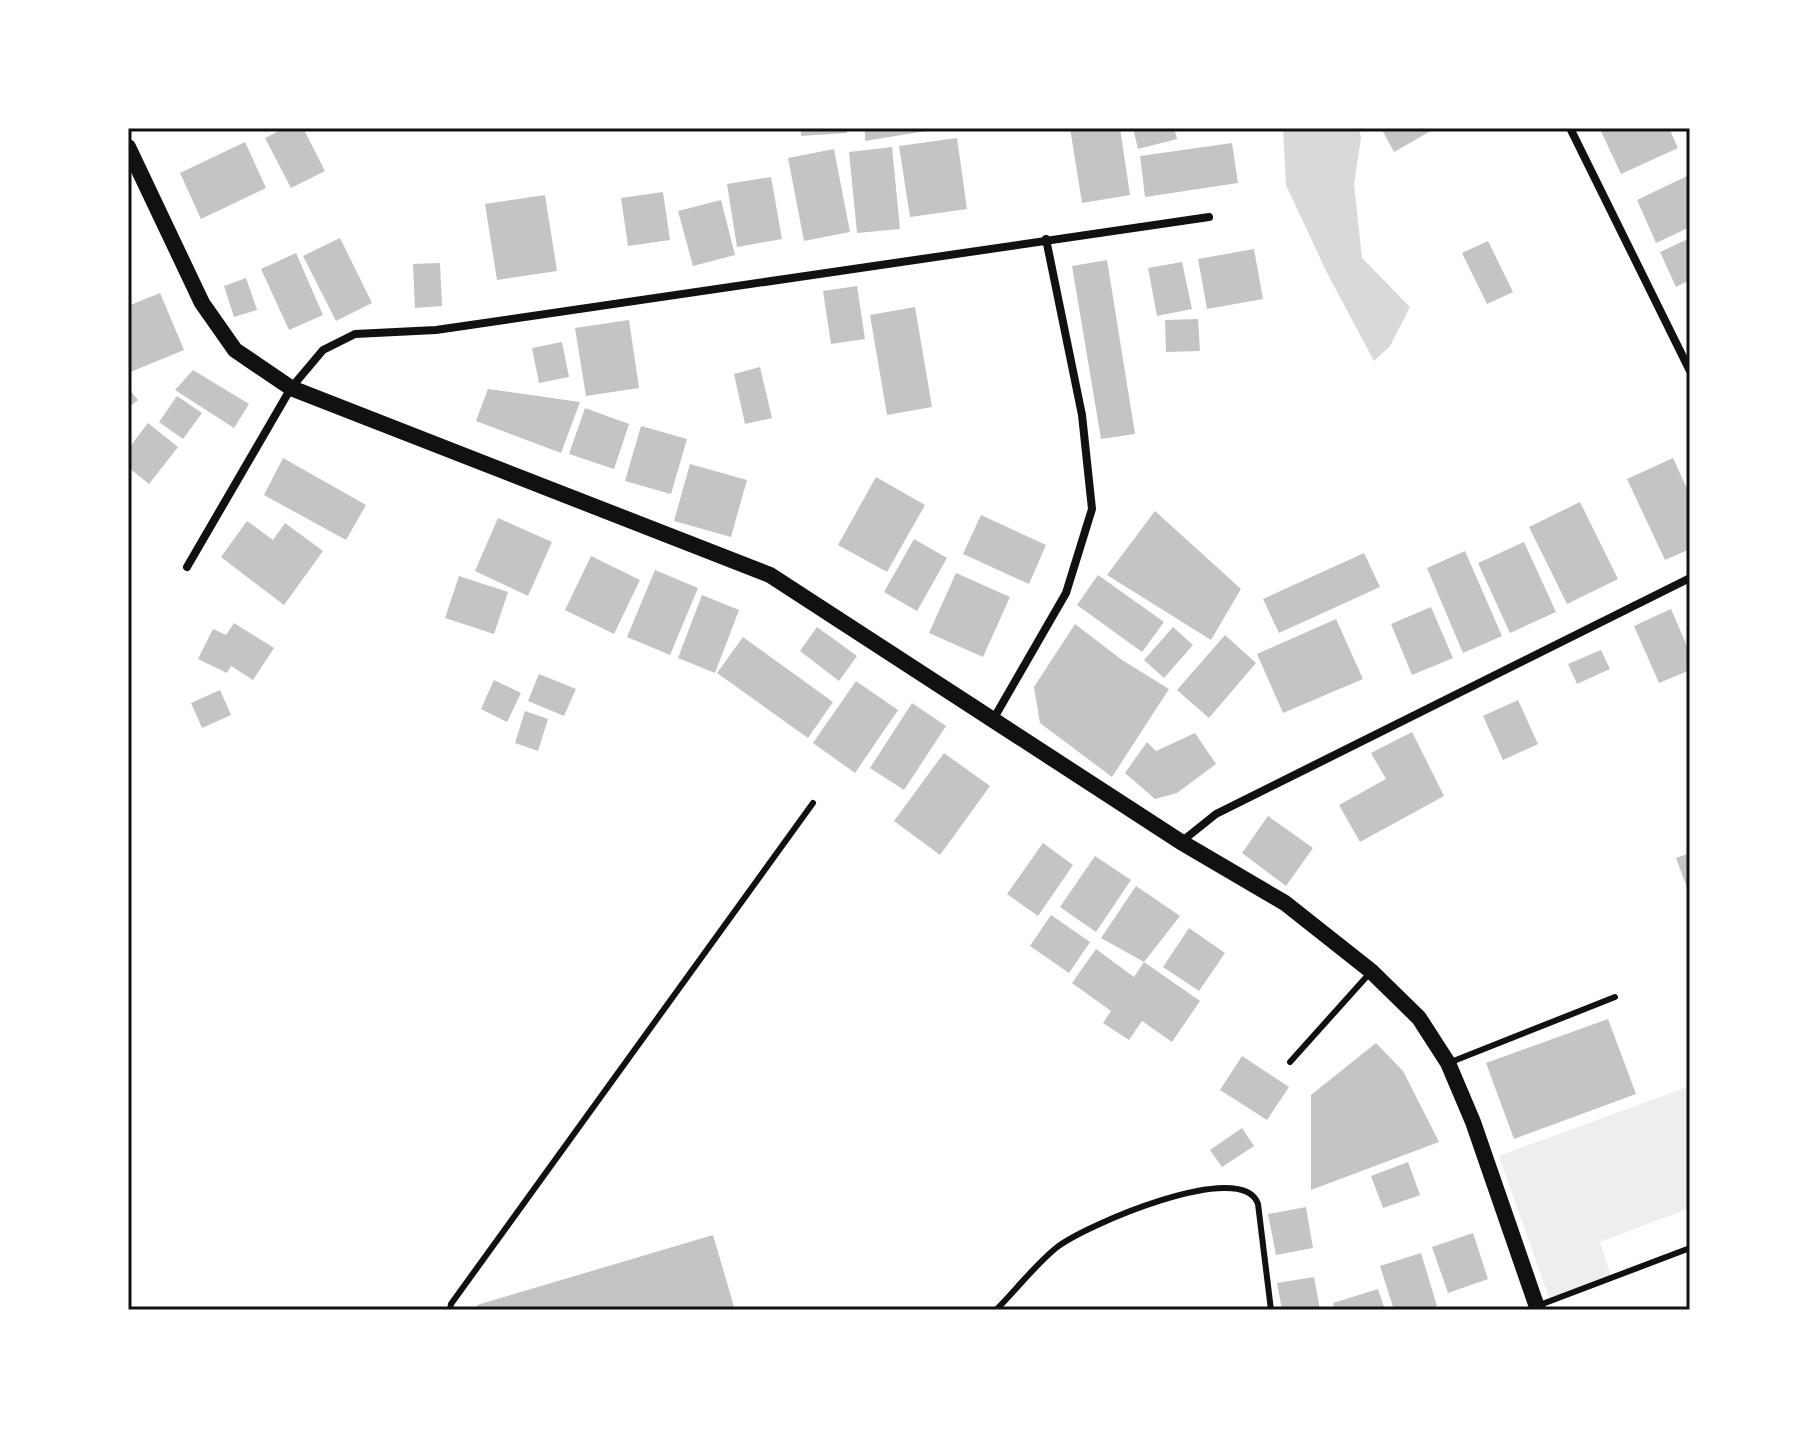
<svg xmlns="http://www.w3.org/2000/svg" width="1818" height="1438" viewBox="0 0 1818 1438" font-family="Barlow,sans-serif">
	<style>
		.green { fill: #eee }
		.water { fill: #d9d9d9 }
		.building { fill: #c4c4c4 }
		.lines { fill: none; stroke-linecap: round; stroke-linejoin: round }
		.service { stroke: #111; stroke-width: 6 }
		.minor { stroke: #111; stroke-width: 8 }
		.secondary { stroke: #111; stroke-width: 16 }
		.neatline { fill: none; stroke: #111; stroke-width: 3 }
	</style>
	<rect width="100%" height="100%" fill="#fff"/>
	<path class="green" d="M1690 1086V1208L1600 1242 1611 1277 1550 1301 1499 1156Z"/>
	<path class="water" d="M1283 128H1359L1361 138 1354 184 1362 258 1410 307 1390 346 1374 361 1327 273 1286 185Z"/>
	<path class="building" d="M285 128H303L325 171 291 188 265 138Z
		M801 128H847V133L801 136Z
		M865 128H932V130L865 141Z
		M1070 128H1120L1130 195 1082 203Z
		M1133 128H1174L1177 139 1138 149Z
		M1381 128H1436L1394 152Z
		M1669 128 1678 148 1621 174 1600 129Z
		M957 138 967 209 910 217 899 146Z
		M245 142 266 188 201 219 180 173Z
		M1232 143 1238 183 1145 197 1140 156Z
		M892 147 900 229 857 233 849 152Z
		M834 149 850 232 804 241 788 158Z
		M1687 176 1690 182V227L1656 243 1637 200Z
		M771 177 782 239 737 247 727 184Z
		M663 192 670 240 628 246 621 198Z
		M545 195 557 271 497 280 485 204Z
		M721 200 735 255 693 266 678 211Z
		M340 238 372 303 336 321 303 256Z
		M1690 238V280L1676 287 1660 252Z
		M1488 241 1513 292 1487 304 1462 253Z
		M1254 249 1263 299 1207 309 1198 259Z
		M296 253 323 315 289 330 261 269Z
		M1107 260 1135 434 1101 439 1072 266Z
		M1182 262 1192 309 1157 316 1148 268Z
		M440 263 442 306 415 308 413 264Z
		M246 278 257 310 234 317 224 286Z
		M857 286 865 339 831 344 823 291Z
		M160 293 184 350 128 373V306Z
		M915 307 932 407 887 415 870 315Z
		M1198 319 1200 351 1166 352 1165 320Z
		M629 320 639 388 586 396 575 328Z
		M562 342 569 377 539 383 532 348Z
		M760 367 772 418 745 424 734 374Z
		M193 370 249 404 234 428 175 390Z
		M128 388 138 400 128 408Z
		M488 389 580 402 561 453 476 421Z
		M177 396 202 413 183 439 159 422Z
		M585 408 629 424 614 469 569 454Z
		M148 423 178 447 149 484 128 467V449Z
		M641 426 687 439 671 494 625 481Z
		M283 458 366 505 346 540 264 495Z
		M1673 458 1690 495V549L1665 560 1627 479Z
		M690 464 747 480 731 537 674 521Z
		M876 477 925 505 887 572 838 545Z
		M1580 502 1618 579 1567 604 1529 527Z
		M1155 511 1241 589 1211 640 1107 575Z
		M981 515 1046 545 1029 584 963 554Z
		M498 518 552 542 528 596 475 571Z
		M247 521 273 540 285 523 323 551 284 605 221 557Z
		M914 539 947 558 917 611 884 592Z
		M1524 542 1556 612 1510 633 1478 563Z
		M1465 551 1502 636 1463 653 1427 568Z
		M1364 553 1380 587 1279 633 1263 599Z
		M591 556 640 580 614 634 565 610Z
		M655 570 698 588 670 655 627 637Z
		M956 573 1010 597 983 657 929 633Z
		M1098 575 1164 622 1142 652 1077 605Z
		M459 576 508 592 494 634 445 618Z
		M702 595 739 610 715 673 678 658Z
		M1431 607 1453 658 1412 675 1391 624Z
		M1671 609 1690 653V670L1659 683 1634 626Z
		M1336 619 1363 679 1283 713 1257 654Z
		M234 623 274 648 253 680 231 666 227 673 198 659 213 629 226 635Z
		M1075 624 1122 660 1169 689 1112 777 1040 723 1034 687Z
		M817 627 857 656 839 681 800 651Z
		M1173 627 1193 645 1164 678 1144 660Z
		M1225 635 1256 663 1209 718 1177 690Z
		M743 637 833 702 808 738 717 673Z
		M1601 650 1610 669 1577 684 1568 664Z
		M539 674 576 689 564 716 528 701Z
		M494 680 521 693 507 722 481 709Z
		M856 681 898 710 855 773 813 743Z
		M220 690 231 715 202 728 191 703Z
		M1518 700 1538 744 1503 760 1483 716Z
		M912 703 946 726 904 790 870 768Z
		M525 711 548 719 538 751 515 743Z
		M1412 732 1444 796 1360 842 1339 805 1386 779 1371 753Z
		M1195 733 1216 764 1177 793 1155 799 1125 773 1147 742 1156 751Z
		M944 753 990 786 940 855 894 821Z
		M1268 816 1313 848 1286 886 1242 853Z
		M1043 843 1073 865 1038 916 1007 894Z
		M1690 853V896L1676 858Z
		M1095 856 1131 880 1096 932 1060 907Z
		M1136 886 1180 916 1144 962 1101 938Z
		M1051 915 1090 942 1069 973 1030 946Z
		M1189 928 1225 953 1199 991 1163 967Z
		M1096 949 1134 977 1144 962 1200 1001 1172 1042 1142 1021 1129 1040 1103 1023 1111 1011 1072 983Z
		M1608 1019 1636 1094 1514 1139 1486 1063Z
		M1376 1043 1403 1071 1439 1142 1311 1190V1095Z
		M1242 1056 1289 1087 1267 1120 1220 1090Z
		M1242 1128 1254 1146 1222 1167 1210 1150Z
		M1408 1162 1420 1195 1383 1208 1371 1176Z
		M1306 1207 1313 1248 1276 1255 1268 1214Z
		M1473 1233 1488 1279 1448 1293 1432 1247Z
		M713 1235 735 1310H478L477 1305Z
		M1421 1253 1437 1306 1425 1310H1394L1380 1266Z
		M1314 1277 1320 1310H1282L1277 1283Z
		M1378 1289 1385 1310H1335L1333 1303Z"/>
	<g class="lines">
		<path class="service" d="M1290 1062 1369 974
			M1451 1062 1615 997
			M1537 1306 1690 1248
			M450 1310 451 1304 813 803
			M996 1310C1016 1290 1034 1266 1056 1248 1083 1226 1243 1157 1258 1204L1271 1310"/>
		<path class="minor" d="M1570 128 1690 371
			M187 567 291 388 323 350 355 334 436 330 1209 217
			M994 718 1066 593 1092 509 1082 415 1046 239
			M1181 842 1216 814 1690 578"/>
		<path class="secondary" d="M128 147 202 303 235 350 291 388 770 575 1181 842 1285 903 1371 971 1419 1018 1448 1063 1473 1122 1538 1310"/>
	</g>
	<rect width="1818" height="1438" fill="none" stroke="#ffffff" stroke-width="260"/>
	<rect x="130" y="130" width="1558" height="1178" class="neatline"/>
</svg>
